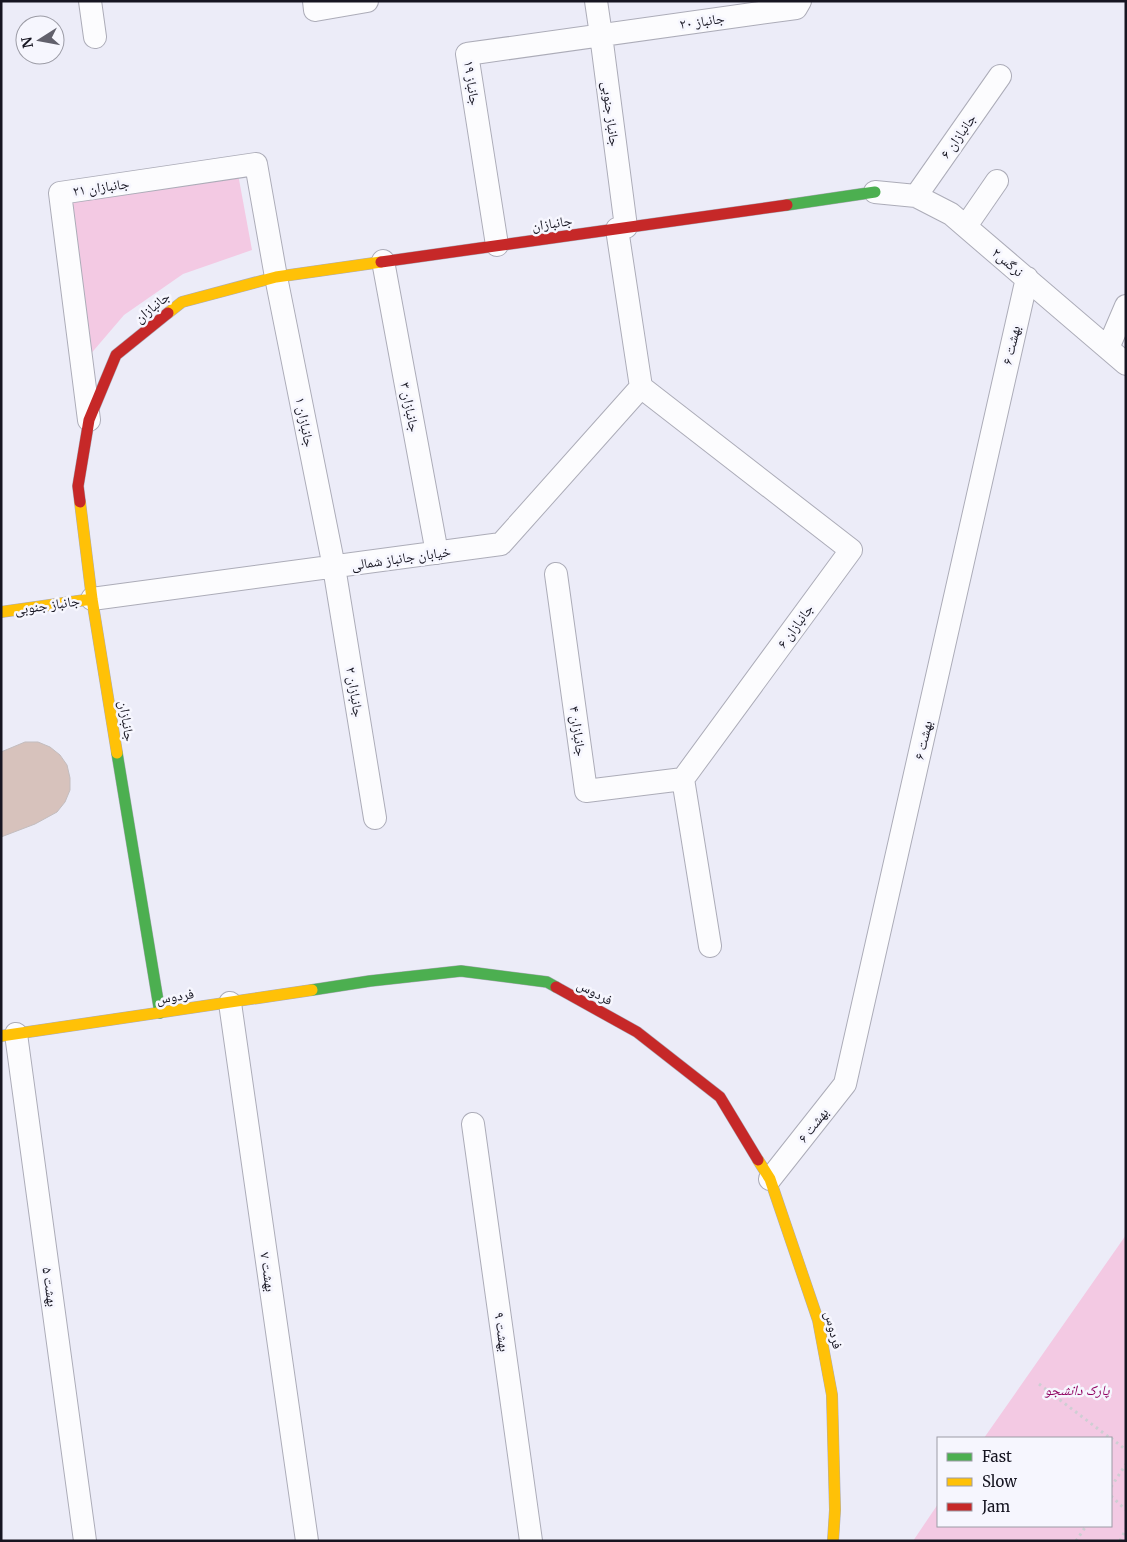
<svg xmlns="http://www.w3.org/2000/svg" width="1127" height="1542" viewBox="0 0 1127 1542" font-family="Merriweather,'Noto Naskh Arabic',serif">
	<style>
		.green { fill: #f3c9e3 }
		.building { fill: #d7c2bc; stroke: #c3bdbf }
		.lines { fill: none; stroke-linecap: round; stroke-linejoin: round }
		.street-casing { stroke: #acacb8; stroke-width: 24 }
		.fast-casing { stroke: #acacb8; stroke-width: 12 }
		.slow-casing { stroke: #acacb8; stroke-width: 12 }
		.jam-casing { stroke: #acacb8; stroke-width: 12 }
		.path { stroke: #ceced3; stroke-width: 3; stroke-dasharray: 2.5 4; stroke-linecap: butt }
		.street { stroke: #fcfcfe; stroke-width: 22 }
		.fast { stroke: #4caf50; stroke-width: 11 }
		.slow { stroke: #ffc107; stroke-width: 11 }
		.jam { stroke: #c62828; stroke-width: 11 }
		.labels { text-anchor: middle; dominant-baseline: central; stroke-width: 5; stroke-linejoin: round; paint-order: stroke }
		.street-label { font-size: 14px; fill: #161521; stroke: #f6f6fe }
		.park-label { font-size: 14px; font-style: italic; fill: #900060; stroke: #f6f6fe }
	</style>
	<rect width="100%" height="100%" fill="#ececf8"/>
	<path class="green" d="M238 174 252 250 183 274 124 315 77 370 56 203Z
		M1126 1235V1541H913L938 1504V1526H1111V1438H984Z"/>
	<path class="building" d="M25 742H38L50 747 60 755 67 765 70 778V790L65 802 57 812 35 824 1 837V752Z"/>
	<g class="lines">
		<defs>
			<path id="street" d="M90 1 95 37
				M314 1 315 10 367 1
				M596 1 601 35 626 227
				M875 192 916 196 951 214 1126 364
				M916 196 1000 76
				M966 226 997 181
				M617 229 641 387
				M497 245 467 54 796 8 800 1
				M383 261 437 553
				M1108 348 1126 306
				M641 387 851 550 683 779 710 946
				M89 420 60 193 256 164 276 277 334 567 375 818
				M556 574 586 791 683 779
				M92 599 501 544 641 387
				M230 1003 307 1541
				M16 1034 85 1541
				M473 1124 531 1541
				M770 1179 845 1084 1027 278"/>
			<path id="fast" d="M787 205 875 192
				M117 753 160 1013
				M312 990 370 981 461 971 547 982 556 987"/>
			<path id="slow" d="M168 313 182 302 276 277 381 262
				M80 502 92 599 117 753
				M1 612 92 599
				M1 1036 312 990
				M758 1160 770 1179 818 1320 832 1395 835 1510 833 1541"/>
			<path id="jam" d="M381 262 787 205
				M80 502 78 486 89 420 116 355 168 313
				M556 987 637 1032 720 1097 758 1160"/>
		</defs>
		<use href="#street" class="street-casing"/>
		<use href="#fast" class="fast-casing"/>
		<use href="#slow" class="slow-casing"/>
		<use href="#jam" class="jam-casing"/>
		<path class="path" d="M1039 1384 1110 1438
			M1111 1438 1126 1450
			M1111 1487 1126 1464
			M1111 1496 1126 1510
			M1076 1541 1086 1526
			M1120 1541 1126 1529"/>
		<use href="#street" class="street"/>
		<use href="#fast" class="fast"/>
		<use href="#slow" class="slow"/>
		<use href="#jam" class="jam"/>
	</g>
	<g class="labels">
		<g class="street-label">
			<text transform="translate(702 21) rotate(-8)">جانباز ۲۰</text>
			<text transform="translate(472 83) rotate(82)">جانباز ۱۹</text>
			<text transform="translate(611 114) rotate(83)">جانباز جنوبی</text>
			<text transform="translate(958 136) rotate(-55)">جانبازان ۶</text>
			<text transform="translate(101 187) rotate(-8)">جانبازان ۲۱</text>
			<text transform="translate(552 223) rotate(-8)">جانبازان</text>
			<text transform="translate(1008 262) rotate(40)">نرگس۲</text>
			<text transform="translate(152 307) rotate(-39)">جانبازان</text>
			<text transform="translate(1011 345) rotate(-77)">بهشت ۶</text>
			<text transform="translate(410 407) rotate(79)">جانبازان ۳</text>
			<text transform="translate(305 422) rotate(79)">جانبازان ۱</text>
			<text transform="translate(401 558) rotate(-8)">خیابان جانباز شمالی</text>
			<text transform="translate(47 605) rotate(-8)">جانباز جنوبی</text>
			<text transform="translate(795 626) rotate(-54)">جانبازان ۶</text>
			<text transform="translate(355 692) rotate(81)">جانبازان ۲</text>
			<text transform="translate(127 721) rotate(81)">جانبازان</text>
			<text transform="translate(578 731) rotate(82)">جانبازان ۴</text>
			<text transform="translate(923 740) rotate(-77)">بهشت ۶</text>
			<text transform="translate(595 992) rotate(29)">فردوس</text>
			<text transform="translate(175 996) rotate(-9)">فردوس</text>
			<text transform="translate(813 1125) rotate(-52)">بهشت ۶</text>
			<text transform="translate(268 1272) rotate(82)">بهشت ۷</text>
			<text transform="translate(50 1287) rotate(82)">بهشت ۵</text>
			<text transform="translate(834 1330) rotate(77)">فردوس</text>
			<text transform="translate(502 1332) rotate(82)">بهشت ۹</text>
		</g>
		<g class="park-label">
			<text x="1077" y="1390">پارک دانشجو</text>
		</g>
	</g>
	<rect width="1127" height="1542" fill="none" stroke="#161521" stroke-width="5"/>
	<rect x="937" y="1437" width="175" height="90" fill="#f6f6fe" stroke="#9c9ca6"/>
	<rect x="947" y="1453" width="25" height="8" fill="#4caf50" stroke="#9c9ca6"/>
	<text x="982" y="1462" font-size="15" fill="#161521">Fast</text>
	<rect x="947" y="1478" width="25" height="8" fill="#ffc107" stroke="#9c9ca6"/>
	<text x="982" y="1487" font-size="15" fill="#161521">Slow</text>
	<rect x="947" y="1503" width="25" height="8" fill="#c62828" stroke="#9c9ca6"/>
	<text x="982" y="1512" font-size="15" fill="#161521">Jam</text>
	<g transform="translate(40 40) rotate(259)"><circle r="24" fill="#f6f6fe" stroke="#9c9ca6"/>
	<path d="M0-4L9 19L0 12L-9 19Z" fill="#61606c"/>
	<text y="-8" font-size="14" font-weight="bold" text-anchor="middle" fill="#161521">N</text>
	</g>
</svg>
